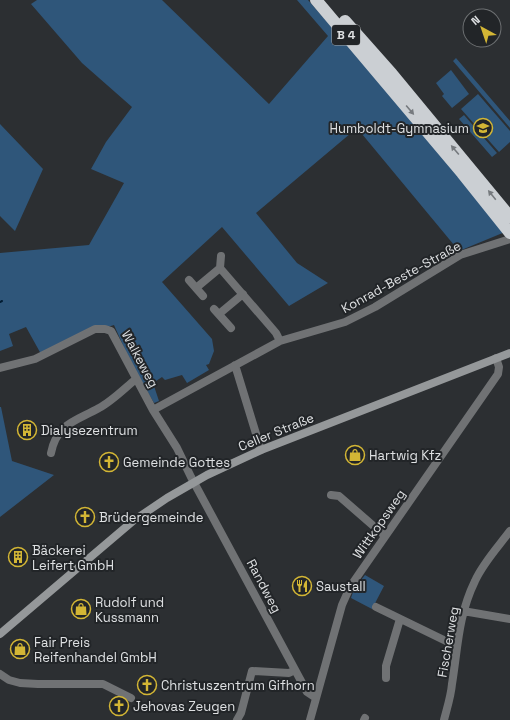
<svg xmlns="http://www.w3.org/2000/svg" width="510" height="720" viewBox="0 0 510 720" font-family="'Space Grotesk',sans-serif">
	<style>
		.green { fill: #2f567a }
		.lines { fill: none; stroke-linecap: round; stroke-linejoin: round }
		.stream { stroke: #021c32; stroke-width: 2 }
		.street { stroke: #707274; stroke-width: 8 }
		.secondary { stroke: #95989a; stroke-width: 8 }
		.highway { stroke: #cbcfd3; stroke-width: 12 }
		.oneway { fill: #767a7e }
		.labels { text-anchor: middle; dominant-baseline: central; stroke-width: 4; stroke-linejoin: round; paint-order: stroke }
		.shield { fill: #222528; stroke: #a6a8aa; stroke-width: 1 }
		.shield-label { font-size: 12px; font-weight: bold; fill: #dee0e2 }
		.poi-label { font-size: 13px; fill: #dee0e2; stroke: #222528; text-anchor: start }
		.street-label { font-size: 13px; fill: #dee0e2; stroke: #222528 }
	</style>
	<rect width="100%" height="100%" fill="#2c2f32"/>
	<path class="green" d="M37 0H162L269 104 328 36 297 0H308L383 85 505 232 459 251 357 128 256 213 297 263 328 283 289 306 222 227 162 282 212 339 214 351 209 364 206 365 209 370 187 383 182 375 165 380 162 377 153 383 159 401 154 403 130 361 114 325 89 333 41 354 26 327 9 334 13 346 0 351V253L89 245 124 183 91 169 106 142 132 107 82 63 31 4Z
		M456 58 510 121V128L453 61Z
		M451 70 469 94 452 108 442 96 444 94 436 83Z
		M478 94 510 131V142L499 152 461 109Z
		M464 115 497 153 492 157 459 119Z
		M0 124 43 169 15 231 0 216Z
		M0 407H1L12 461 54 475 0 517Z
		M365 575 384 586 372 609 351 598 354 589Z"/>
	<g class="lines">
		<path class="stream" d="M0 302 2 301"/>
		<path class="street" d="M220 268 276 333 280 341
			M189 280 203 296
			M196 288 220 268 221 256
			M214 309 231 328
			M219 314 243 294
			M235 365 261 450
			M0 368 35 359 95 329H105L111 331 153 410 177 448 191 477 307 692 316 698
			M153 410 280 341 345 322 375 307 460 255 510 239
			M51 453C57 423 76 421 99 408 111 402 125 388 136 379
			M331 495 339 496 385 536
			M376 607 450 643 457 645
			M463 611 510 619
			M0 674 9 680 20 683 38 684H103L131 698
			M386 678V666L400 619
			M237 720 241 713 252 671 289 673 295 670
			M310 720 342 605 350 587 498 374 499 367 496 358
			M364 720 365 718
			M444 720C447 708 451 696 452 684 458 647 458 616 475 581 483 563 498 547 510 531"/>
		<path class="secondary" d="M0 634 133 521 167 498 207 475 261 450 510 353"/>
		<path class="highway" d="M316 0 462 173 510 233
			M345 21 392 74 510 217"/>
	</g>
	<defs><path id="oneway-solid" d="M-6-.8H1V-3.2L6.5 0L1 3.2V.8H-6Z"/></defs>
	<g class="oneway">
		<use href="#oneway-solid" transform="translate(410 110) rotate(50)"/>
		<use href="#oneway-solid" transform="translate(455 150) rotate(-130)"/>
		<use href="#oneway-solid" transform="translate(492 195) rotate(-129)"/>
	</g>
	<defs>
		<symbol id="school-ring" viewBox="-11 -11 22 22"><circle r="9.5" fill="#222528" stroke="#d3b635" stroke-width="1.5"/><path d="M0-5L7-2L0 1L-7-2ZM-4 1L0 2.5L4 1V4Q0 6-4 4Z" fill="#d3b635"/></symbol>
		<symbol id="building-ring" viewBox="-11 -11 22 22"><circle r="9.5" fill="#222528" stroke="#d3b635" stroke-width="1.5"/><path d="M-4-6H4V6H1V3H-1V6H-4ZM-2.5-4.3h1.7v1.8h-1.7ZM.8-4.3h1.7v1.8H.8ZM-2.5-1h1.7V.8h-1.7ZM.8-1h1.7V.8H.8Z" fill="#d3b635"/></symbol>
		<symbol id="shop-ring" viewBox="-11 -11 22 22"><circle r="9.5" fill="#222528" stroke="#d3b635" stroke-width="1.5"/><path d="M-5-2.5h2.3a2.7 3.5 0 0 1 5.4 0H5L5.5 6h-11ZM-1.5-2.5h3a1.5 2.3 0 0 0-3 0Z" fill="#d3b635"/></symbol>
		<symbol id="church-ring" viewBox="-11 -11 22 22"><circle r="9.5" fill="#222528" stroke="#d3b635" stroke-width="1.5"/><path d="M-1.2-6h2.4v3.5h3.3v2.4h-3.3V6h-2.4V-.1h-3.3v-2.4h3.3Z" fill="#d3b635"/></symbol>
		<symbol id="restaurant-ring" viewBox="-11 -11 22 22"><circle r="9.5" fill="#222528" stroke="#d3b635" stroke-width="1.5"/><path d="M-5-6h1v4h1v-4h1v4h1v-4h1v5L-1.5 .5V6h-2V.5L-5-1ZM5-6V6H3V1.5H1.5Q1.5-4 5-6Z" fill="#d3b635"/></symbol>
	</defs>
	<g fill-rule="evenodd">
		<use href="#school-ring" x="472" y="117" width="22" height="22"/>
		<use href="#building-ring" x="16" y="419" width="22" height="22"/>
		<use href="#shop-ring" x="344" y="444" width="22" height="22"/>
		<use href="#church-ring" x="98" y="451" width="22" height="22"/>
		<use href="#church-ring" x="74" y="506" width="22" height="22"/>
		<use href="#building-ring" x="7" y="546" width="22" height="22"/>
		<use href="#restaurant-ring" x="291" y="575" width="22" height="22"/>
		<use href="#shop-ring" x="70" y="598" width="22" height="22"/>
		<use href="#shop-ring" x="9" y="638" width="22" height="22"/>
		<use href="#church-ring" x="136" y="674" width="22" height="22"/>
		<use href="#church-ring" x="108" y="695" width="22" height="22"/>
	</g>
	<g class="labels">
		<rect class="shield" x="332" y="25" width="28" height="20" rx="3"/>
		<g class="shield-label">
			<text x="346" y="35">B 4</text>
		</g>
		<g class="poi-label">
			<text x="469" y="128" text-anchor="end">Humboldt-Gymnasium</text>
			<text x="41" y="430">Dialysezentrum</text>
			<text x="369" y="455">Hartwig Kfz</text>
			<text x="123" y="462">Gemeinde Gottes</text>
			<text x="99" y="517">Brüdergemeinde</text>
			<text x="32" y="550">Bäckerei<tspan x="32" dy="15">Leifert GmbH</tspan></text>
			<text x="316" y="586">Saustall</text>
			<text x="95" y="602">Rudolf und<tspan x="95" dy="15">Kussmann</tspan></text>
			<text x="34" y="642">Fair Preis<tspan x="34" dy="15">Reifenhandel GmbH</tspan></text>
			<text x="161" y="685">Christuszentrum Gifhorn</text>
			<text x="133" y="706">Jehovas Zeugen</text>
		</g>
		<g class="street-label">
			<text transform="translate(401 277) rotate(-29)">Konrad-Beste-Straße</text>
			<text transform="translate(140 359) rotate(62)">Walkeweg</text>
			<text transform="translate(276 432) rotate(-22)">Celler Straße</text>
			<text transform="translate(379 524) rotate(-55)">Wittkopsweg</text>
			<text transform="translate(264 586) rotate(62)">Randweg</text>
			<text transform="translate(448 642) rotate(-80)">Fischerweg</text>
		</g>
	</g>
	<g transform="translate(482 28) rotate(320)"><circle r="19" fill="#222528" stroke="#6d7072"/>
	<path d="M0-3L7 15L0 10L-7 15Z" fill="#d3b635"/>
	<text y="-6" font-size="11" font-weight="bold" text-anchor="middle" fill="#dee0e2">N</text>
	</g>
</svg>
